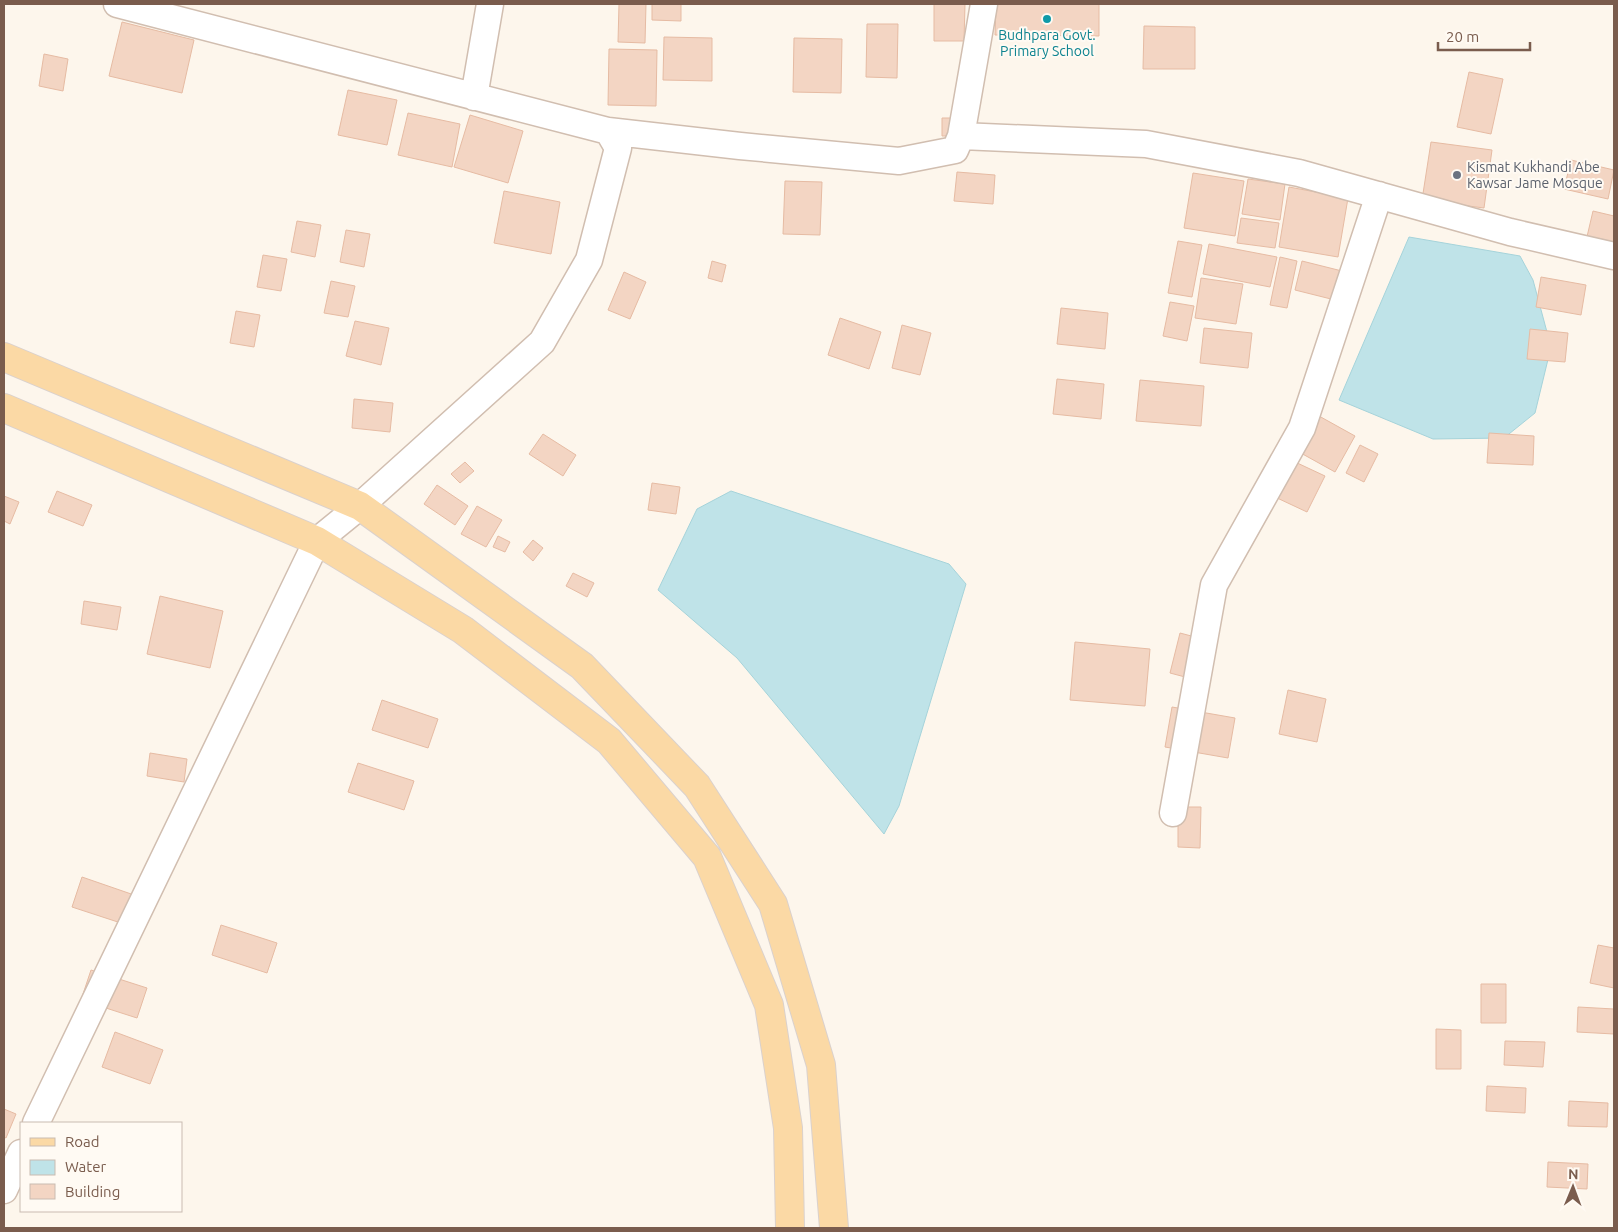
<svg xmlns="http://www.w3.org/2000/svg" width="1618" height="1232" viewBox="0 0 1618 1232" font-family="Ubuntu,sans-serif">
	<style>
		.water { fill: #bfe3e8; stroke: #a5d3da }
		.building { fill: #f3d5c3; stroke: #e6bba3 }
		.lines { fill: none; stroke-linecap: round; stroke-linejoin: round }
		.street-casing { stroke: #d1beb0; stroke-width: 29 }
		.primary-casing { stroke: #dad1cd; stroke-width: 30 }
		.street { stroke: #fff; stroke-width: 26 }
		.primary { stroke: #fbd9a5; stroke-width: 28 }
		.culture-dot { fill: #0f9aa8; stroke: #fffaf3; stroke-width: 2 }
		.worship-dot { fill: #6b7280; stroke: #fffaf3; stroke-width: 2 }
		.labels { text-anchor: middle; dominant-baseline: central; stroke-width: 4; stroke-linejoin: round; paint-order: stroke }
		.culture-label { font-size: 14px; fill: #0d838f; stroke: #fffaf3 }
		.worship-label { font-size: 14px; fill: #5b616d; stroke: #fffaf3; text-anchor: start }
	</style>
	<rect width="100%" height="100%" fill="#fdf6ec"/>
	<path class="water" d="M1409 237 1520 256 1533 280 1551 347 1535 413 1504 438 1433 439 1339 400Z
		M731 491 949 564 966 584 899 806 884 834 737 658 658 590 697 509Z"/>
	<path class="building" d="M619 4H646L645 43 618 42Z
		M652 4H681V21L652 20Z
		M934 4H965L964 41H934Z
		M996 4H1099V36L995 35Z
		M122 22 194 40 182 93 109 76Z
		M867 24H898L897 78 866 77Z
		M1144 26 1195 27V69H1143Z
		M664 37 712 38V81L663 80Z
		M794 38 842 39 841 93 793 92Z
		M609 49 657 50 656 106 608 105Z
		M44 54 68 59 63 91 39 86Z
		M1469 72 1503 79 1491 134 1457 127Z
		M348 90 397 100 387 145 338 135Z
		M408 113 460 124 452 167 398 155Z
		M470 115 523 131 508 183 454 167Z
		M942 118H971V136H942Z
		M1431 142 1492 150 1484 208 1422 200Z
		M1571 160 1614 170 1608 199 1564 189Z
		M957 172 995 175 993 204 954 201Z
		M1193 173 1244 181 1235 236 1184 228Z
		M1248 179 1285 184 1280 220 1242 214Z
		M785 181 822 182 820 235 783 234Z
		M1289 187 1348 198 1338 257 1279 247Z
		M504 191 560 202 551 254 494 243Z
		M1593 211 1614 216V247L1586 241Z
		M1241 218 1279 223 1275 248 1237 243Z
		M297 221 321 225 315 257 291 252Z
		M346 230 370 234 364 267 340 262Z
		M1178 241 1202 245 1192 297 1168 293Z
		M1209 244 1277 257 1270 287 1203 274Z
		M263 255 287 259 281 291 257 287Z
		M1280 257 1297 261 1287 308 1270 305Z
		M712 261 726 265 722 282 708 278Z
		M1302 261 1346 272 1339 301 1295 290Z
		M624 272 646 282 630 319 608 310Z
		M1541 277 1586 285 1581 315 1536 307Z
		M1201 278 1243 284 1236 324 1195 318Z
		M331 281 355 286 348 317 324 313Z
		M1170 302 1194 306 1187 341 1163 336Z
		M1061 308 1108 313 1105 349 1057 344Z
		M236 311 260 315 254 347 230 343Z
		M840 318 881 332 869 369 828 355Z
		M355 321 389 328 381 365 346 356Z
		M902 325 931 333 920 375 892 368Z
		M1204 328 1252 333 1248 368 1200 363Z
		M1530 329 1568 333 1565 362 1527 359Z
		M1057 379 1104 384 1101 419 1053 414Z
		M1140 380 1204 386 1201 426 1136 421Z
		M354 399 393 403 390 432 352 428Z
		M1319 416 1355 436 1335 472 1299 452Z
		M1489 433 1534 436 1533 465 1487 463Z
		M543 434 576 455 563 476 529 454Z
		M1360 445 1378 454 1364 482 1346 473Z
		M1293 461 1325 476 1307 512 1275 497Z
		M465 462 474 471 460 483 451 474Z
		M652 483 680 487 676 514 648 510Z
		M437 485 468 506 455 525 424 504Z
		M57 491 92 505 83 526 48 512Z
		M4 496 19 502 10 524 4 521Z
		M477 506 502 520 486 547 461 534Z
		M498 536 510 542 505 552 493 547Z
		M533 540 543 548 533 561 523 552Z
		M573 573 594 583 587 597 566 586Z
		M160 596 223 611 210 668 147 654Z
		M84 601 121 607 117 630 81 624Z
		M1180 633 1214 642 1204 682 1170 673Z
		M1075 642 1150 649 1145 706 1070 700Z
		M1288 690 1326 699 1317 742 1279 734Z
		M382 700 438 719 428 748 372 730Z
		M1172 707 1235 718 1228 758 1165 747Z
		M150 753 187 759 184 782 147 776Z
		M358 763 414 781 404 810 348 792Z
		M1178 807H1201L1200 848 1178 847Z
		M82 877 137 896 127 925 72 907Z
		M221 925 277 943 267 973 212 955Z
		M1598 945 1614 948V988L1590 983Z
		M91 970 147 988 137 1018 81 1000Z
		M1481 984H1506V1023H1481Z
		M1578 1007 1614 1009V1034L1577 1032Z
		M1436 1029 1461 1030V1069H1436Z
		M115 1032 163 1050 150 1084 102 1067Z
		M1505 1041 1545 1042 1543 1067 1504 1065Z
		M1487 1086 1526 1088 1525 1113 1486 1111Z
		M1569 1101 1608 1103 1607 1127 1568 1126Z
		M4 1109 16 1114 6 1138 4 1137Z
		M1548 1162 1588 1164 1587 1189 1547 1187Z"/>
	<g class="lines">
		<defs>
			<path id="street" d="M474 97 490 4
				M608 131 740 146 899 161 955 150 961 136 1146 144 1299 173 1510 232 1614 256
				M961 136 984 4
				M1173 813 1214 585 1302 428 1379 195
				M36 1123 317 541 360 506 542 342 589 260 618 148 608 131 117 4
				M4 1190 21 1153"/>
			<path id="primary" d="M4 357 360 506 582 666 697 786 773 904 821 1065 834 1228
				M4 408 317 541 463 630 609 741 707 857 769 1005 788 1128 790 1228"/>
		</defs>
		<use href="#street" class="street-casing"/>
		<use href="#primary" class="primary-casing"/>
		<use href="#street" class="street"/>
		<use href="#primary" class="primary"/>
	</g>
	<circle class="culture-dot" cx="1047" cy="19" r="5"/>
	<circle class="worship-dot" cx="1457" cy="175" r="5"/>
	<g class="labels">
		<g class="culture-label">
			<text x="1047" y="35">Budhpara Govt.<tspan x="1047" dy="16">Primary School</tspan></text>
		</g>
		<g class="worship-label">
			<text x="1467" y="167">Kismat Kukhandi Abe<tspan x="1467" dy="16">Kawsar Jame Mosque</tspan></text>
		</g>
	</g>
	<rect width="1618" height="1232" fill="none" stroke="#7a5c4d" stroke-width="10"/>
	<rect x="20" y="1122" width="162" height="90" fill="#fffaf3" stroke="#cabbb1"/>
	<rect x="30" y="1138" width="25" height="8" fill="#fbd9a5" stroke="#cabbb1"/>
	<text x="65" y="1147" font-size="15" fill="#7a5c4d">Road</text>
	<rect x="30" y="1160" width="25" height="15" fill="#bfe3e8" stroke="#cabbb1"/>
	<text x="65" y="1172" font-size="15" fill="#7a5c4d">Water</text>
	<rect x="30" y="1184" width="25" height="15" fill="#f3d5c3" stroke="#cabbb1"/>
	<text x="65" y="1197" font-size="15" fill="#7a5c4d">Building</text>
	<g transform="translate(1573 1187) rotate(1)" stroke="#fffaf3" stroke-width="4" paint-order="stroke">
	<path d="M0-4L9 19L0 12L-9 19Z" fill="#7a5c4d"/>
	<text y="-8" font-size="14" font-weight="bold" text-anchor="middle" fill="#7a5c4d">N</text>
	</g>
	<path d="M1438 42v8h92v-8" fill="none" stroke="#7a5c4d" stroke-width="2.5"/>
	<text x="1446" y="42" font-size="15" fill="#7a5c4d" stroke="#fffaf3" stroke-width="4" paint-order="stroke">20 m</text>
</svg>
